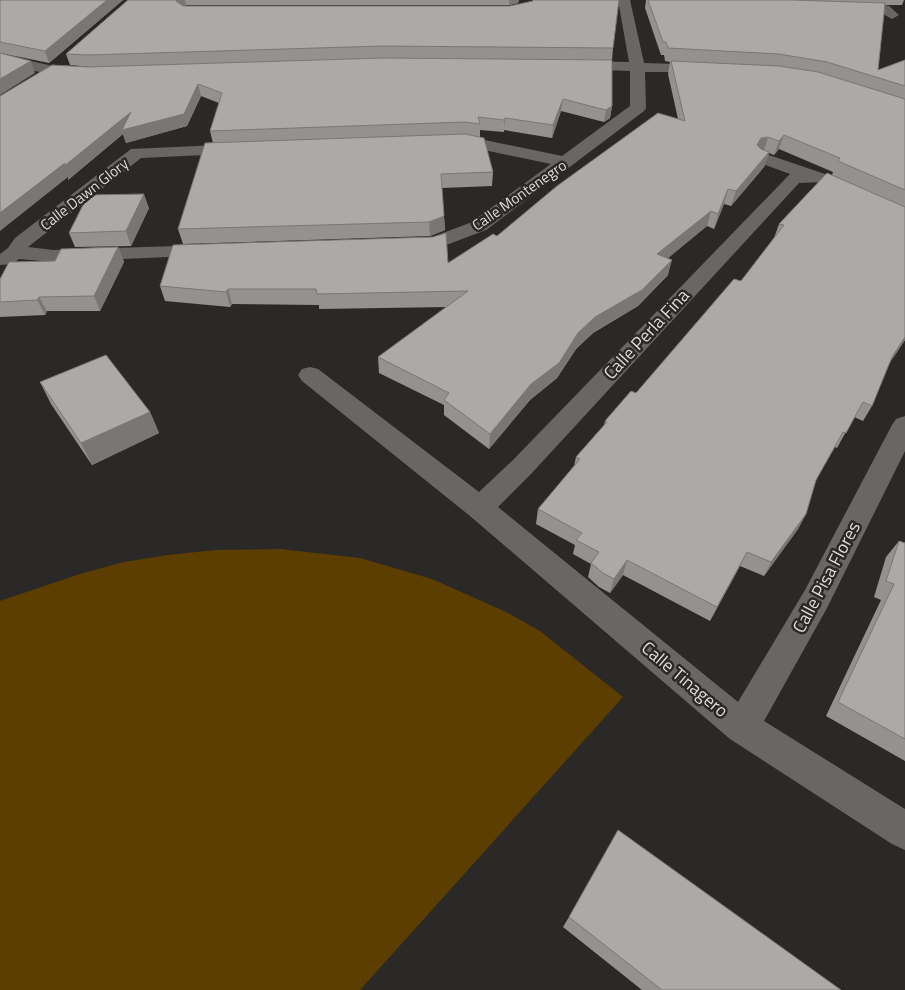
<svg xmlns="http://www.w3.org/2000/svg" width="905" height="990" viewBox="0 0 905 990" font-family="'Titillium Web',sans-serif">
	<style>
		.green { fill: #5c3e00 }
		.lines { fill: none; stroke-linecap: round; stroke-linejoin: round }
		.minor { fill: #696764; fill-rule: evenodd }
		.wall { fill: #949290 }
		.shaded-wall { fill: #787775 }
		.building { fill: #acaaa7; stroke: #787775 }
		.labels { text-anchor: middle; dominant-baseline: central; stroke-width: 5; stroke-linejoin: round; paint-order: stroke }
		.far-street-label { font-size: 15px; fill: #dedddb; stroke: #2b2927 }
		.street-label { font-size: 18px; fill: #dedddb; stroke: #2b2927 }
	</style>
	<rect width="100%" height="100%" fill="#2b2927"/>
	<path class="green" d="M280 549 360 558 432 579 506 612 540 631 623 697 360 990H0V601L83 573 124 562 168 555 216 550Z"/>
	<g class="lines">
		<path class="minor" d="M618 0H630L644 63 707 65 712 66 714 69 712 72H645L646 108 644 111 486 230 433 250 409 251 402 249 399 245 402 241 430 238 472 222 551 164 465 146H443L441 142 443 138 465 136 562 156 630 106V71L575 69 570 68 568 65 570 62 575 61 629 62Z
			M848 4 884 5 889 6 899 15 892 19 881 13 843 11 842 8Z
			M0 54 53 66 87 69 89 72 87 75C63 81 25 68 0 62Z
			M242 144 248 145 251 149 248 153 141 158 28 247 53 250 208 245 215 247 218 251 215 255 53 262 19 259 12 264 0 265V254L8 248 15 238 131 149Z
			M763 153 825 174 828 178 825 182 799 183 531 474 498 507 738 702 805 590 892 425 896 419 905 416V451L827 608 764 721 905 809V850L892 844 730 739 470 516 302 381 298 375 302 369 310 367 318 369 479 492 513 460 790 174 757 162 754 158 757 154Z"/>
	</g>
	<path class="wall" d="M0 0H123L49 63 0 53Z
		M128 0H519L518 3 509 5H186L185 6 613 48 612 60V106L610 118 604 122 561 111 552 138 504 130V132L480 130V137L493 172 492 186 442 188 445 230 430 236 183 244 178 229 213 143 210 131 219 103 201 96 187 126 126 143 123 134 68 180V177L90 67 70 65 66 54Z
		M646 0H904L902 5H885L878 70 905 60V340L889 364 872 406 863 421 854 417 837 448 835 447 816 480 806 514 798 529 764 576 740 566 710 621 623 575 610 593 599 587 588 577 591 564 573 554 575 545 536 524 538 509 574 466 576 457 604 425 605 421 636 393 741 281 774 238 779 224 832 175 833 172 779 149 774 155 769 153 764 167 731 206 724 204 714 229 707 226 667 258 668 275 638 306 593 333 576 349 557 378 530 400 489 449 444 415V405L379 373 378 357 447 307 319 309V305L232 304 230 307 165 301 160 286 448 263 497 236 678 119 668 74 670 62 665 61 664 55H661L645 8Z
		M149 208 131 246 75 247 69 233Z
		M118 247 124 262 100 311H47L45 315 0 317V279L55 261Z
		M40 382 150 412 159 433 92 465 51 404Z
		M899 541 905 543V761L826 716 881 600 874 597 886 557Z
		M569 917 841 990H642L563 927Z"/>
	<path class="shaded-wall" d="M107 0H123L49 63 45 51Z
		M176 0H185L186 5 178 12 176 1Z
		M509 0H519L518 3 509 5Z
		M31 61 35 73 0 95V79Z
		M198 84 201 96 187 126 126 143 123 134 68 180V177L0 231V213L131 112Z
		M563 99 561 111 552 138 553 125Z
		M612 106 610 118 604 122 606 110Z
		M505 118 504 130V132V120Z
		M784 135 779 149 774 155 779 141Z
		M768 137 764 151 757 152V145L761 138Z
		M769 152 764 167 731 206 736 191Z
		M728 189 724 204 714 229 718 214Z
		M144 194 149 208 131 246 126 231Z
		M711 211 707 226 654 270 657 254Z
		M444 216 445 230 430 236 429 222Z
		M118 247 124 262 100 311 94 296Z
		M672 260 668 275 638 306 593 333 576 349 557 378 530 400 489 449 490 434 531 384 578 333 595 317Z
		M228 289 232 304 230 307 226 292Z
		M39 297 47 311 45 315 37 300Z
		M905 337V340L883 372 892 357Z
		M150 412 159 433 92 465 81 443Z
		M806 514 798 529 764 576 771 562Z
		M747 552 740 566 710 621 717 607Z
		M627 560 623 575 610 593 614 579Z"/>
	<path class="building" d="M0 0H107L45 51 0 42Z
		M128 0H176V1L183 6H510L533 1V0H619L613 48 382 46 89 55 66 54Z
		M648 0H791L885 3 878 70 905 60V86L827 62 779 54 668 48 666 42H663Z
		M0 53 31 61 0 79Z
		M382 58 612 60V106L606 110 563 99 553 125 505 118 504 120 478 117 480 124 465 122 210 131 222 93 198 84 184 114 122 130 131 112 63 167 65 163 0 213V96L52 65 89 67Z
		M671 61 779 66 818 72 905 99V190L838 161 840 158 784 135 779 141 768 137 761 138 757 145 761 149 769 152 736 191 728 189 718 214 711 211 657 254 672 260 642 290 595 317 578 333 559 363 531 384 490 434 444 400 449 393 378 357 468 291 317 294 316 289H228L226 292 160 286 173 245 433 237 446 233 448 263 493 234 497 236 557 186 658 113 685 121Z
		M465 134 484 138 493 172 441 174 444 216 429 222 178 229 205 143Z
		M827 173 905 207V337L892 357 872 406 863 402 846 433 843 432 816 480 806 514 771 562 747 552 717 607 627 560 614 579 603 573 591 563 599 552 576 540 582 533 538 509 580 459 576 457 607 422 605 421 631 391 636 393 734 279 741 281 784 225 779 224Z
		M144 194 126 231 69 233 88 195Z
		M118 247 94 296 39 297 37 300 0 302V279L9 262 55 261 61 249Z
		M106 355 150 412 81 443 40 382Z
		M899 541 905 543V739L838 702 894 584 886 581Z
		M618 830 841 990H662L569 917Z"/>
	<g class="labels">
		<g class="far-street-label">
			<text transform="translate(84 194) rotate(-38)">Calle Dawn Glory</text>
			<text transform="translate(519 195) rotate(-35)">Calle Montenegro</text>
		</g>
		<g class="street-label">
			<text transform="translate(646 334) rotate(-47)">Calle Perla Fina</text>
			<text transform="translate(826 577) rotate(-62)">Calle Pisa Flores</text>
			<text transform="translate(685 679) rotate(40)">Calle Tinagero</text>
		</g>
	</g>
</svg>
